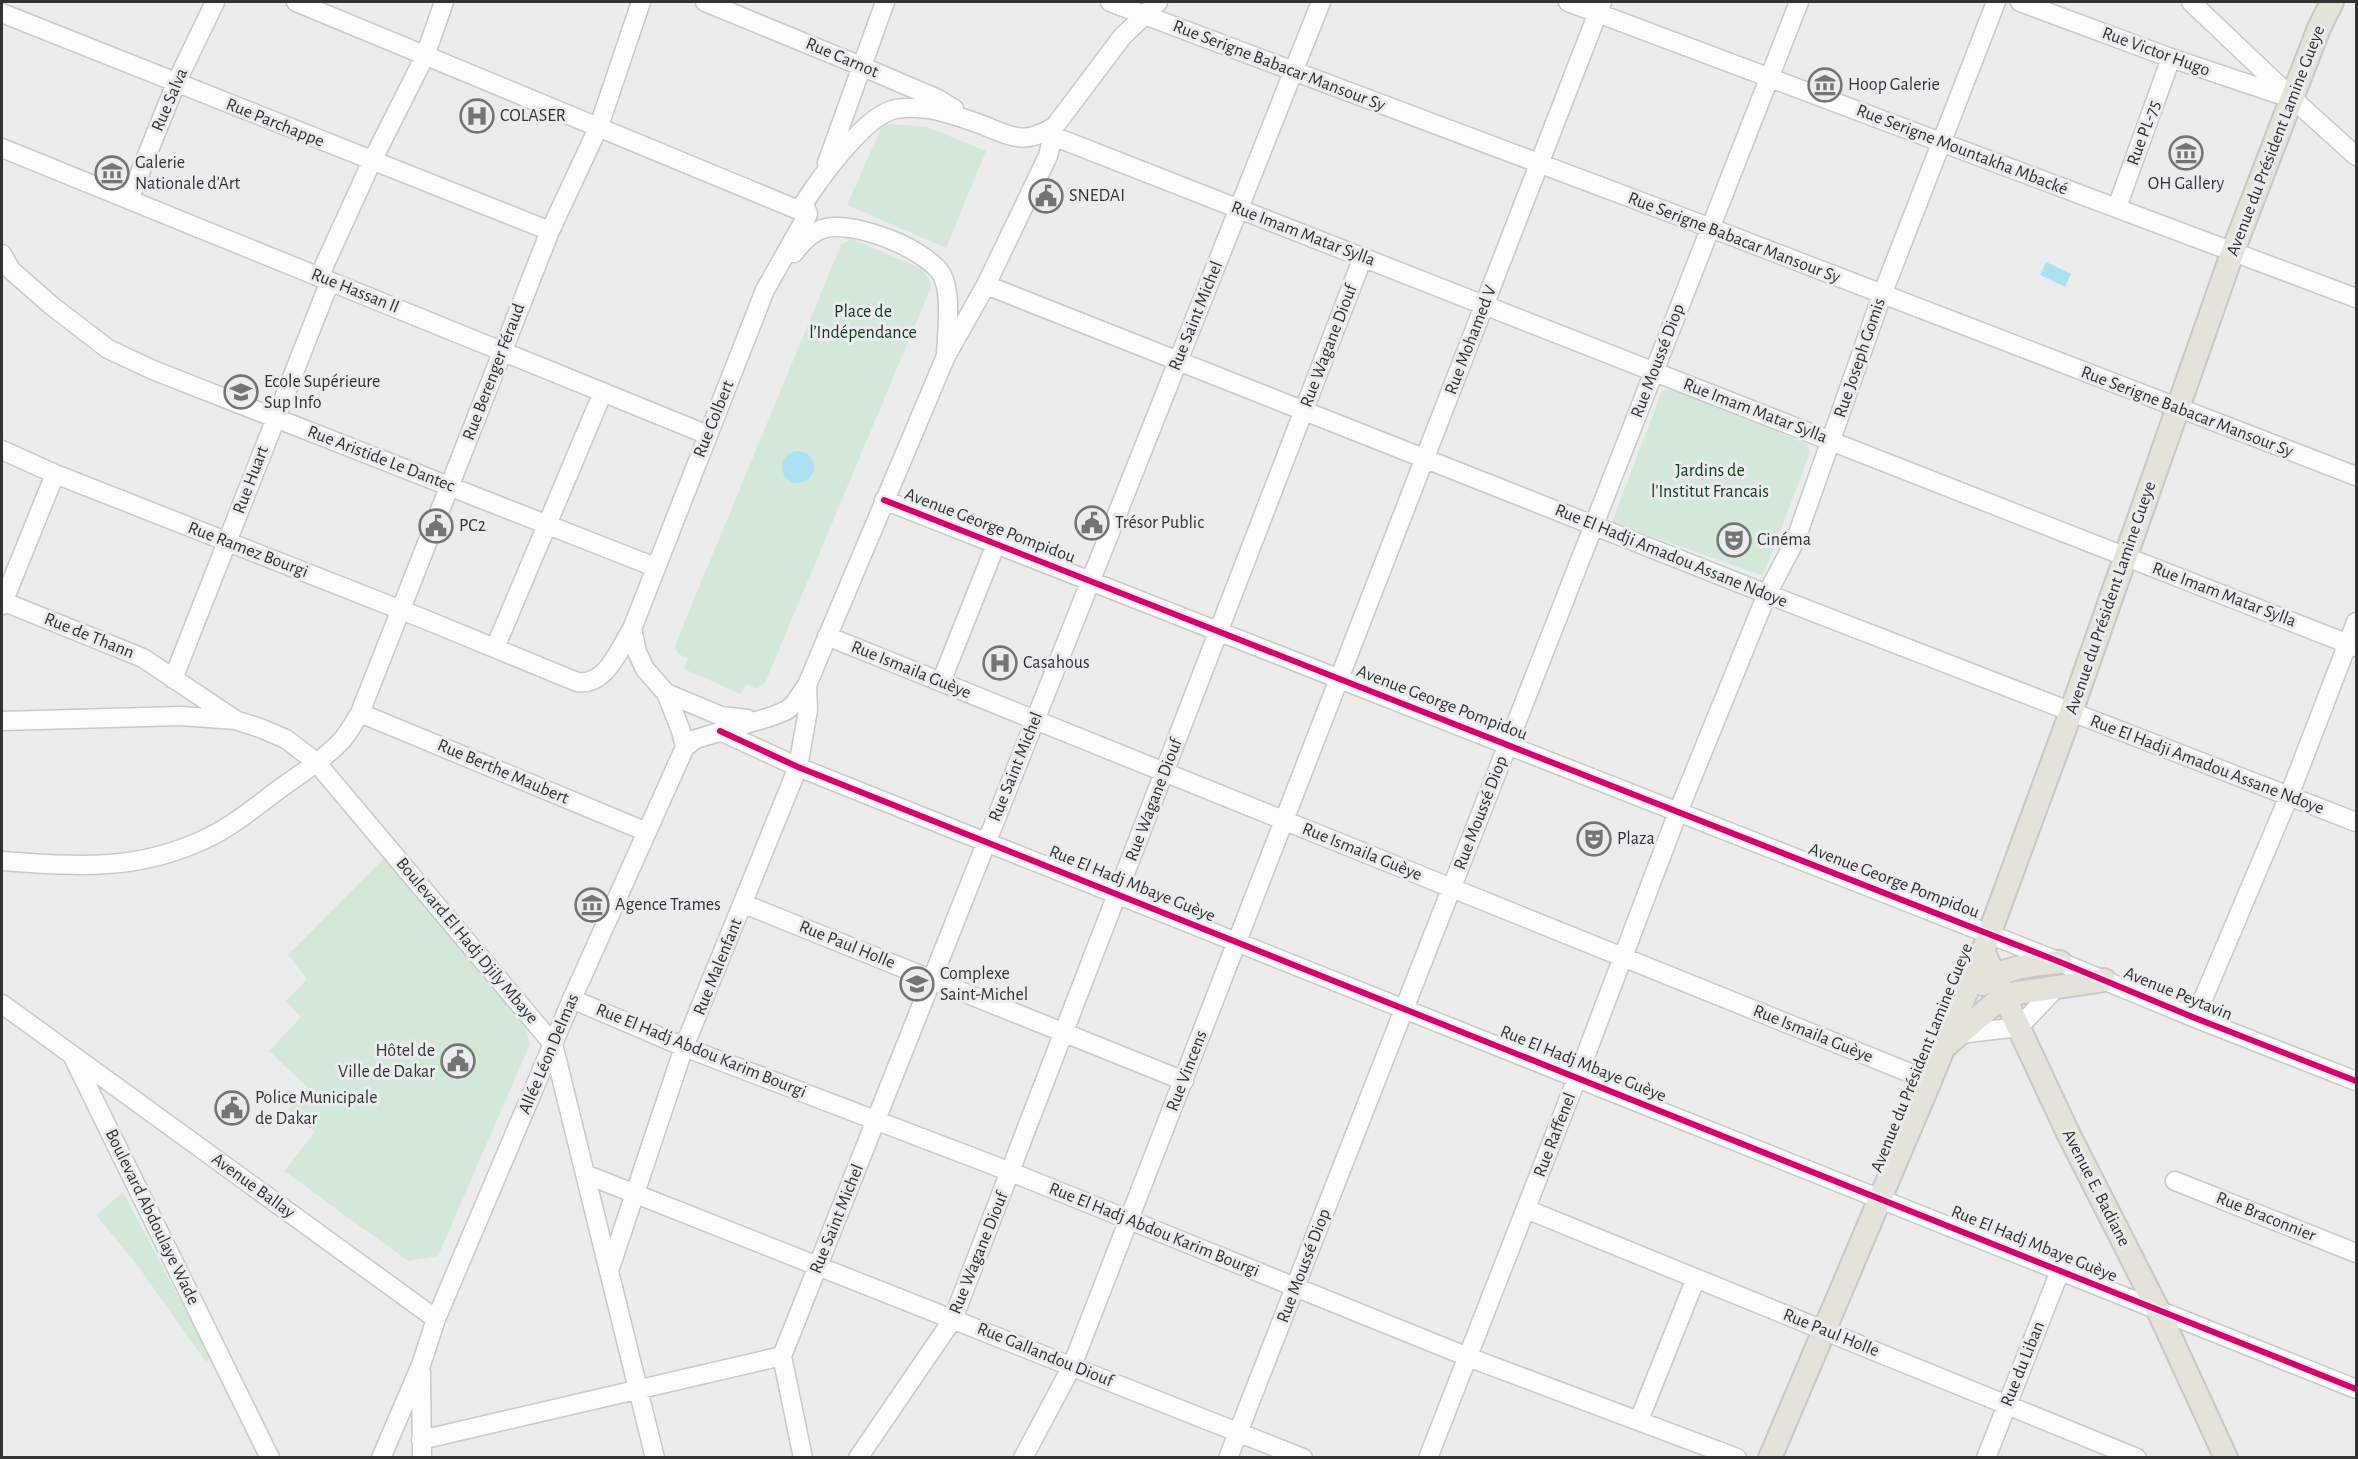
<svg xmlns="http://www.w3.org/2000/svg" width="2358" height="1459" viewBox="0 0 2358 1459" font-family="'Alegreya Sans',sans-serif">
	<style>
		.green { fill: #d4e8d9 }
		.water { fill: #ace0f3 }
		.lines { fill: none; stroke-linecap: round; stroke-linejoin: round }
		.minor-casing { stroke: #c8c8c9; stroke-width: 21 }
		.major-casing { stroke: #c7c7c8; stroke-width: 26 }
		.minor { stroke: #fcfcfc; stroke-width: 18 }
		.major { stroke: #e4e3da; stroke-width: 22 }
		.cycleway-casing { stroke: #ebecee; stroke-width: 10 }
		.cycleway { stroke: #d6006c; stroke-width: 6 }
		.labels { text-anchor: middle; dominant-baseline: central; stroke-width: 6; stroke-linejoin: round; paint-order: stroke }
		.street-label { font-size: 18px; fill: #323333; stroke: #ebecee }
		.poi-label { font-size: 18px; fill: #323333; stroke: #ebecee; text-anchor: start }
		.park-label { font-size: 18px; fill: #0f391d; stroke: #ebecee }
	</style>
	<rect width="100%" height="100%" fill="#ececed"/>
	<path class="green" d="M891 124 927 127 986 151 946 248 847 205 882 126Z
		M851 239 923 269 932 285 765 683 756 689 746 684 741 694 684 669 688 658 678 654 675 645 841 245Z
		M1672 389 1807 444 1810 453 1763 576 1612 522 1662 391Z
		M385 857 522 1013 530 1044 438 1256 408 1261 284 1171 315 1132 288 1109 311 1091 269 1051 301 1017 286 1001 307 979 288 955Z
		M123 1192 210 1357 206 1362 138 1266 96 1215Z"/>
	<path class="water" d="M2046 262 2071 274 2065 287 2040 275Z
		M782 467a16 16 0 1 1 32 0a16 16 0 1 1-32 0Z"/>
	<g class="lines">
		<defs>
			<path id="minor" d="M296 2 808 214
				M705 2 861 66 938 99 954 109
				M1110 2 1711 228 2356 476
				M1568 2 2356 298
				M2020 2 2171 58 2293 99
				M2191 2 2293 99 2356 156
				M2 13 550 231
				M1053 136 2356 647
				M2 148 708 435
				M827 163 885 2
				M129 200 176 83 215 2
				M2117 207 2171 58
				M808 214 804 203C820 178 866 114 896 109 923 104 952 114 977 123 995 129 1015 142 1034 136 1041 134 1049 130 1055 126
				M794 253C802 242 812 231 826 228 855 221 927 249 942 275 952 294 947 332 946 354
				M2 254 11 270 52 306 108 349 153 370 655 567
				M319 277 372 161 425 56 444 2
				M986 285 1767 594 2356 822
				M2 450 55 474 424 619 577 682C606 686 618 651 632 629L765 290 808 214
				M884 500 2060 962 2195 1018 2356 1081
				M2 601 143 658 234 719
				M2 605 55 474
				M632 629 637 652 645 669 666 693 721 716 747 719
				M827 636 1930 1081
				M495 648 603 392
				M173 679 330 281
				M941 682 996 544
				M666 693 681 731 685 747
				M360 713 647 832
				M2 721 181 716 235 720 260 728 286 739 316 762 553 1044 655 1458
				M720 731 798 767 2356 1389
				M685 747 696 739 773 716 787 710 794 704 807 685 946 356 986 285 1048 156 1055 126 1122 37 1158 2
				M2 861C74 866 134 872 203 840 230 828 254 808 278 790 300 774 325 759 343 739 349 732 355 721 360 713L550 231 599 126 641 2
				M744 904 1184 1081
				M572 999 684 1047 1011 1172 1468 1357 1737 1458
				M2 1004 436 1319
				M2195 1018 2289 796 2356 622
				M1959 1034 2019 1027 2056 988
				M73 1057 270 1458
				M585 1174 1303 1458
				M2175 1181 2356 1253
				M1526 1209 2137 1458
				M609 1271 684 1047 798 767 808 710 807 685
				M782 1356 1321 2
				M782 1356 803 1458
				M421 1372 422 1458
				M1639 1420 1696 1278
				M421 1440 782 1356
				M381 1458 421 1365 436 1319 572 999 685 747
				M858 1458 953 1319 1363 257
				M1023 1458 1072 1366 1602 2
				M1228 1458 1799 2
				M1428 1458 1577 1078 1678 812 1767 594 1796 539 1882 295 1996 2
				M1986 1458 2060 1271"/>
			<path id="major" d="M1983 951 2068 1133 2158 1310 2226 1458
				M1983 984C2006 966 2032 965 2060 962
				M1948 1044 2004 995 2104 980
				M1770 1458 1930 1081 1983 951 2071 712 2233 251 2319 28 2332 2"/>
		</defs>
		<use href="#minor" class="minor-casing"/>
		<use href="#major" class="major-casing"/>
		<use href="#minor" class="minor"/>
		<use href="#major" class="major"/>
		<defs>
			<path id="cycleway" d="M884 500 2060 962 2195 1018 2356 1081
				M720 731 798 767 2356 1389"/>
		</defs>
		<use href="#cycleway" class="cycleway-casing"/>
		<use href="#cycleway" class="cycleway"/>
	</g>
	<defs>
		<symbol id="museum-ring" viewBox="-11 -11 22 22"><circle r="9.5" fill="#ebecee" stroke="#737474" stroke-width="1.5"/><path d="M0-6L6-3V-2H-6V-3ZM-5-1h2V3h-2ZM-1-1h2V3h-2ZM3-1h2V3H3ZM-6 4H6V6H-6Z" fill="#737474"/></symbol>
		<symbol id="hospital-ring" viewBox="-11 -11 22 22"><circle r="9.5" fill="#ebecee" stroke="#737474" stroke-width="1.5"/><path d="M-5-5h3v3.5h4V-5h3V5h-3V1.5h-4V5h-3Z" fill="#737474"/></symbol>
		<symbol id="civic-ring" viewBox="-11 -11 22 22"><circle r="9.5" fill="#ebecee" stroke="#737474" stroke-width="1.5"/><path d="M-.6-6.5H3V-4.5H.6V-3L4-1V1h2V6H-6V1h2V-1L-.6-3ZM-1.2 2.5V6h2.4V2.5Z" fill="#737474"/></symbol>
		<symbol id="university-ring" viewBox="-11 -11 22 22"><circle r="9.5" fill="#ebecee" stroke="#737474" stroke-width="1.5"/><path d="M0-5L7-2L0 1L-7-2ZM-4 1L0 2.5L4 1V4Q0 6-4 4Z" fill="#737474"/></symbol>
		<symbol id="theatre-ring" viewBox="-11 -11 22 22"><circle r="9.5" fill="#ebecee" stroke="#737474" stroke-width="1.5"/><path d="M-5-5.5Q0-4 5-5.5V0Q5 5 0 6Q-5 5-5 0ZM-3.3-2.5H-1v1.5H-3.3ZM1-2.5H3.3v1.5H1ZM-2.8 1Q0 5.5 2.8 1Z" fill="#737474"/></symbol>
	</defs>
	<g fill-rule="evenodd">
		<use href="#museum-ring" x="1806" y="66" width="38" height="38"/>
		<use href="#hospital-ring" x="458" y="97" width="38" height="38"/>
		<use href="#museum-ring" x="2167" y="134" width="38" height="38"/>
		<use href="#museum-ring" x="93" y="154" width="38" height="38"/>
		<use href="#civic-ring" x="1027" y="177" width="38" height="38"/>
		<use href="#university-ring" x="222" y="373" width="38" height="38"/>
		<use href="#civic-ring" x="1073" y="504" width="38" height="38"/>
		<use href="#civic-ring" x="417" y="507" width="38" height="38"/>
		<use href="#theatre-ring" x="1715" y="521" width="38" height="38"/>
		<use href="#hospital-ring" x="981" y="644" width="38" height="38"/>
		<use href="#theatre-ring" x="1575" y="820" width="38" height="38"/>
		<use href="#museum-ring" x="573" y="886" width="38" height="38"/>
		<use href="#university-ring" x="898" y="965" width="38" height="38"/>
		<use href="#civic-ring" x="439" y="1042" width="38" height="38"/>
		<use href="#civic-ring" x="213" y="1089" width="38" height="38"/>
	</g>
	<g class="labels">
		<g class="street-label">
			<text transform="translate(2156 52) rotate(20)">Rue Victor Hugo</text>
			<text transform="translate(842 58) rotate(23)">Rue Carnot</text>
			<text transform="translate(1279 66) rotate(21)">Rue Serigne Babacar Mansour Sy</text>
			<text transform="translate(170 100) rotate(-67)">Rue Salva</text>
			<text transform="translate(275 123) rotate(22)">Rue Parchappe</text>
			<text transform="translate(2144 133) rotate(-70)">Rue PL-75</text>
			<text transform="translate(2276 141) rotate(-69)">Avenue du Président Lamine Gueye</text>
			<text transform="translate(1962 150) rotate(21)">Rue Serigne Mountakha Mbacké</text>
			<text transform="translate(1303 234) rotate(21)">Rue Imam Matar Sylla</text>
			<text transform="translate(1734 238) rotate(21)">Rue Serigne Babacar Mansour Sy</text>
			<text transform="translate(355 291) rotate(22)">Rue Hassan ll</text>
			<text transform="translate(1196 316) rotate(-68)">Rue Saint Michel</text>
			<text transform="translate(1471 340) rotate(-69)">Rue Mohamed V</text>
			<text transform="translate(1329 346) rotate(-69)">Rue Wagane Diouf</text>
			<text transform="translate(1860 358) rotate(-71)">Rue Joseph Gomis</text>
			<text transform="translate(1658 361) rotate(-69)">Rue Moussé Diop</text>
			<text transform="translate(494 372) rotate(-69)">Rue Berenger Féraud</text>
			<text transform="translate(1755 411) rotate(21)">Rue Imam Matar Sylla</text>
			<text transform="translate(2187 412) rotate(21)">Rue Serigne Babacar Mansour Sy</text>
			<text transform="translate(714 419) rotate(-68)">Rue Colbert</text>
			<text transform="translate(381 459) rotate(21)">Rue Aristide Le Dantec</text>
			<text transform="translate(251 480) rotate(-69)">Rue Huart</text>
			<text transform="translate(990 526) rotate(21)">Avenue George Pompidou</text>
			<text transform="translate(248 550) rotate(21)">Rue Ramez Bourgi</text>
			<text transform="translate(1671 556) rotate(22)">Rue El Hadji Amadou Assane Ndoye</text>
			<text transform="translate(2224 595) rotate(21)">Rue Imam Matar Sylla</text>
			<text transform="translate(2111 598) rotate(-71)">Avenue du Président Lamine Gueye</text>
			<text transform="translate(89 636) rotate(22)">Rue de Thann</text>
			<text transform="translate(911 670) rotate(22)">Rue Ismaila Guèye</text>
			<text transform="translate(1442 703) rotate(21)">Avenue George Pompidou</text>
			<text transform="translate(2207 765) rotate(21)">Rue El Hadji Amadou Assane Ndoye</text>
			<text transform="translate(1016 767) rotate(-68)">Rue Saint Michel</text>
			<text transform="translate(503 772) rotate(23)">Rue Berthe Maubert</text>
			<text transform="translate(1154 800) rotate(-69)">Rue Wagane Diouf</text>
			<text transform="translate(1481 813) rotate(-69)">Rue Moussé Diop</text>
			<text transform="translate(1362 852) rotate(22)">Rue Ismaila Guèye</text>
			<text transform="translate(1894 881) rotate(21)">Avenue George Pompidou</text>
			<text transform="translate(1132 884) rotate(22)">Rue El Hadj Mbaye Guèye</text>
			<text transform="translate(467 941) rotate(50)">Boulevard El Hadj Djily Mbaye</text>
			<text transform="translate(847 945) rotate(22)">Rue Paul Holle</text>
			<text transform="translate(718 967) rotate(-68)">Rue Malenfant</text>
			<text transform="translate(2178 994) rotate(22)">Avenue Peytavin</text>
			<text transform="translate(1813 1034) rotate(22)">Rue Ismaila Guèye</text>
			<text transform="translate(701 1051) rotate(22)">Rue El Hadj Abdou Karim Bourgi</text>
			<text transform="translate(549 1054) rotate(-67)">Allée Léon Delmas</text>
			<text transform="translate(1922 1058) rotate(-68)">Avenue du Président Lamine Gueye</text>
			<text transform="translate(1583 1064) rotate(22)">Rue El Hadj Mbaye Guèye</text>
			<text transform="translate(1187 1071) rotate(-69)">Rue Vincens</text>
			<text transform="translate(1555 1135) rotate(-69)">Rue Raffenel</text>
			<text transform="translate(253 1186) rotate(36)">Avenue Ballay</text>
			<text transform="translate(2096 1188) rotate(63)">Avenue E. Badiane</text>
			<text transform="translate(152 1217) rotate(64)">Boulevard Abdoulaye Wade</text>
			<text transform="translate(2266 1217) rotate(22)">Rue Braconnier</text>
			<text transform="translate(837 1219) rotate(-68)">Rue Saint Michel</text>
			<text transform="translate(1154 1230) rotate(22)">Rue El Hadj Abdou Karim Bourgi</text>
			<text transform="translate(2034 1244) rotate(22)">Rue El Hadj Mbaye Guèye</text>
			<text transform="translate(979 1253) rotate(-68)">Rue Wagane Diouf</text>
			<text transform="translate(1304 1266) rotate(-69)">Rue Moussé Diop</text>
			<text transform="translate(1831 1333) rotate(22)">Rue Paul Holle</text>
			<text transform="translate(1045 1355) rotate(22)">Rue Gallandou Diouf</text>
			<text transform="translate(2023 1364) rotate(-68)">Rue du Liban</text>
		</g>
		<g class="poi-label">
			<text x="1848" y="85">Hoop Galerie</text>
			<text x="500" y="116">COLASER</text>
			<text x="135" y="163">Galerie<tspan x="135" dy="21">Nationale d'Art</tspan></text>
			<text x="2186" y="184" text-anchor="middle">OH Gallery</text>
			<text x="1069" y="196">SNEDAI</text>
			<text x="264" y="382">Ecole Supérieure<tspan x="264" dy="21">Sup Info</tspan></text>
			<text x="1115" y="523">Trésor Public</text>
			<text x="459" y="526">PC2</text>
			<text x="1757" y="540">Cinéma</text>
			<text x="1023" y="663">Casahous</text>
			<text x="1617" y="839">Plaza</text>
			<text x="615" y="905">Agence Trames</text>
			<text x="940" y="974">Complexe<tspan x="940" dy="21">Saint-Michel</tspan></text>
			<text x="435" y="1051" text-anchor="end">Hôtel de<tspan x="435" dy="21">Ville de Dakar</tspan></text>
			<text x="255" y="1098">Police Municipale<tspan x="255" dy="21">de Dakar</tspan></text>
		</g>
		<g class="park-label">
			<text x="863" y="312">Place de<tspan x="863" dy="21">l’Indépendance</tspan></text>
			<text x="1710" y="471">Jardins de<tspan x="1710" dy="21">l'Institut Francais</tspan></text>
		</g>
	</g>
	<rect width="2358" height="1459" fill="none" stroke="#323333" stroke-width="6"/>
</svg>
